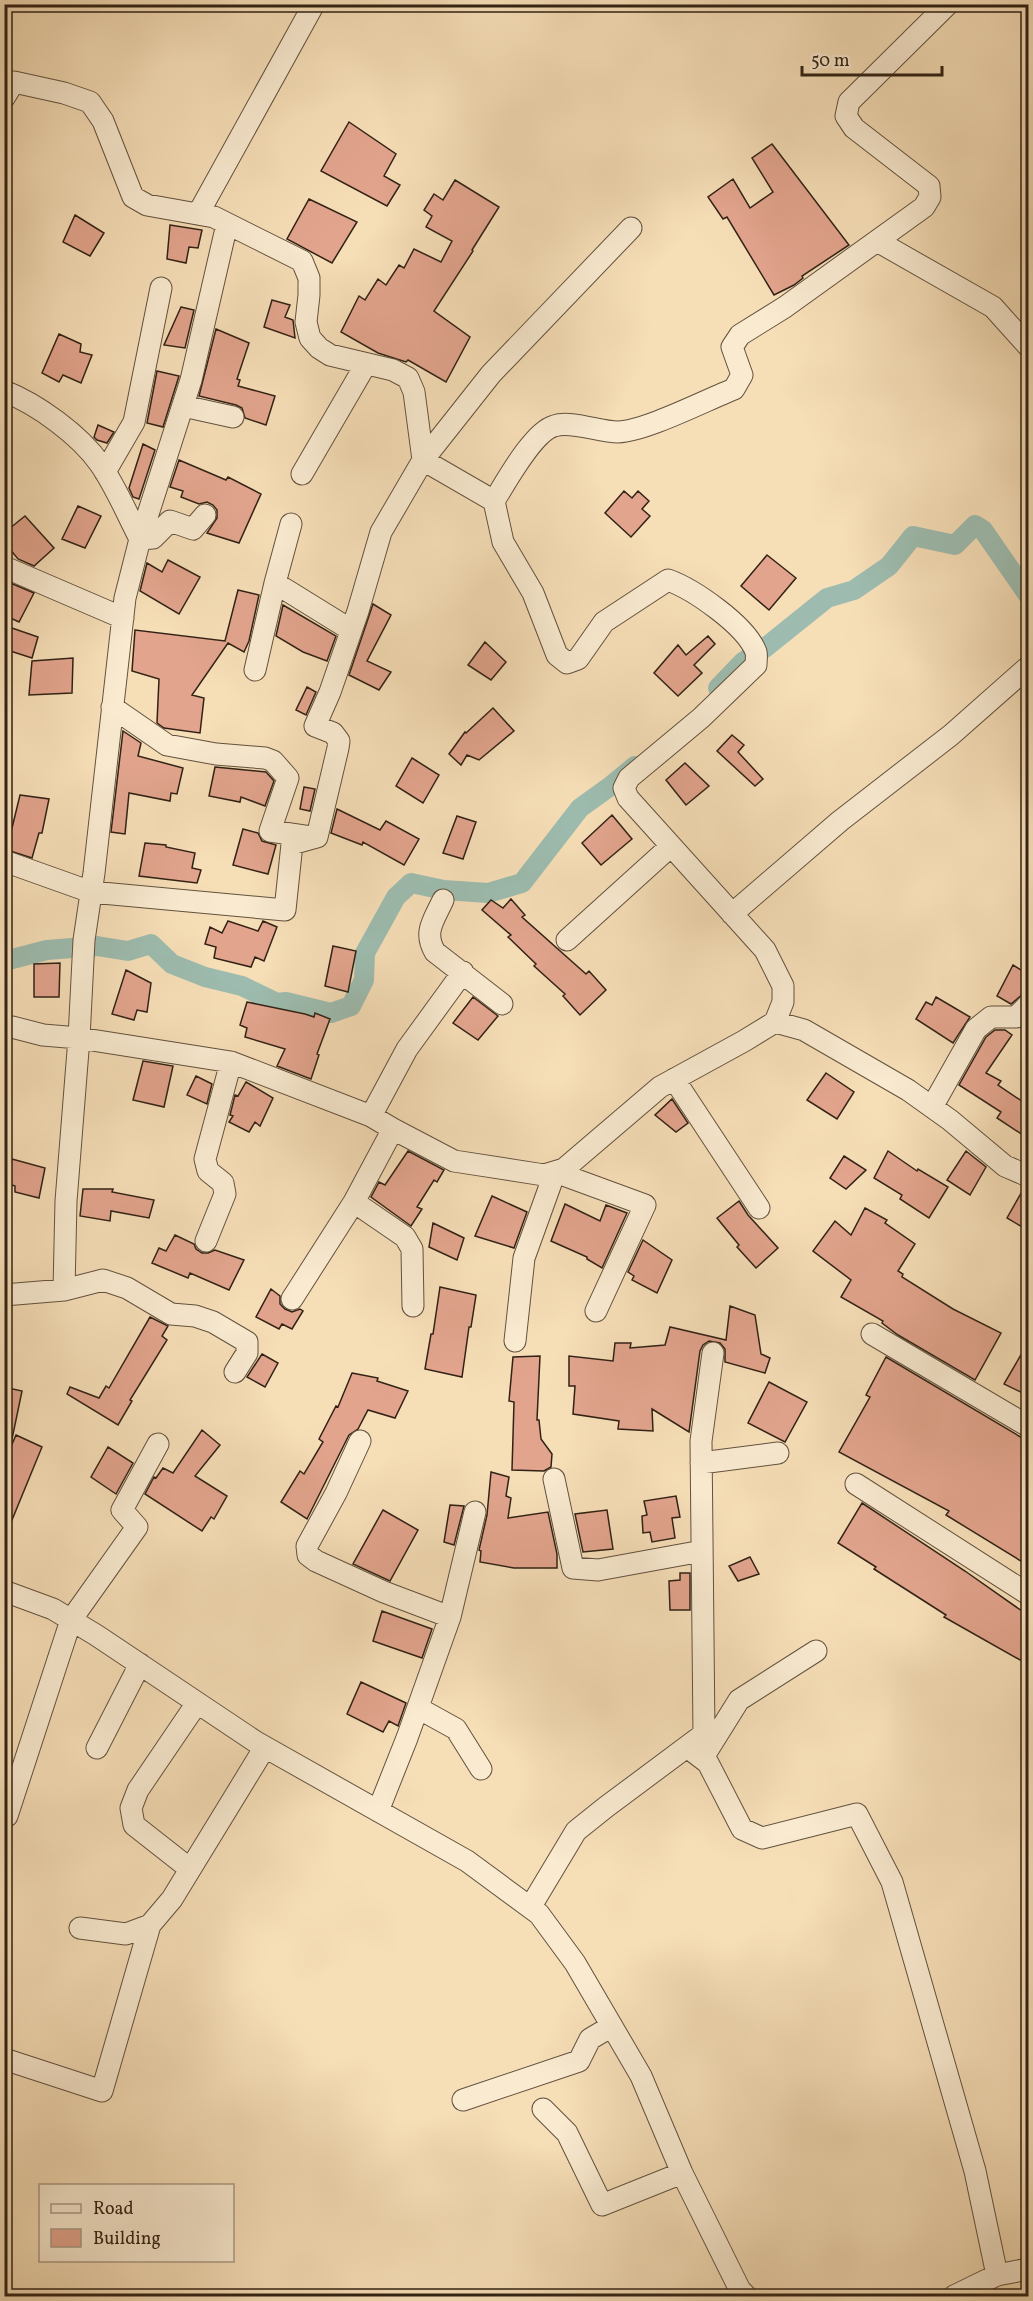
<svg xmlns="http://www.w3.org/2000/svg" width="1033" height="2301" viewBox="0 0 1033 2301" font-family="Vollkorn,serif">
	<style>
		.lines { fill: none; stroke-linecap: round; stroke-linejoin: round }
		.canal { stroke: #9dbcaf; stroke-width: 20 }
		.building { fill: #e2a48d; stroke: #312215; stroke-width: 1.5 }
		.minor-casing { stroke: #62513e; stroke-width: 23 }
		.minor { stroke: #f9ead0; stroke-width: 21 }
	</style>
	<rect width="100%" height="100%" fill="#f6deb7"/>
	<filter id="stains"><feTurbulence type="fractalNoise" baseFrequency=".00333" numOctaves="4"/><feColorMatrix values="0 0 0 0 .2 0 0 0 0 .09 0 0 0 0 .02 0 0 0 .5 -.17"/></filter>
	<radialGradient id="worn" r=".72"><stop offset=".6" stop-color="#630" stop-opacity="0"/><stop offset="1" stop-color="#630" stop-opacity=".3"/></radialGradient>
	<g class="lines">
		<path class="canal" d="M718 688 743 662 766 647 827 598 854 590 889 566 913 536 955 545 975 525 983 530 1028 595
			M4 957 12 959 47 950 97 946 128 951 151 944 172 964 205 977 242 986 277 1003 286 1002 331 1013 351 1006 364 980 365 953 396 897 411 883 444 890 488 893 522 883 580 808 612 785 635 766"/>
	</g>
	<path class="building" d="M349 122 396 154 384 176 400 185 387 206 321 171Z
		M772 144 849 245 802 276 803 278 794 285 774 295 727 217 723 219 708 197 733 179 750 208 773 192 752 158Z
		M455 180 499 207 472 250 473 251 434 311 470 337 446 382 408 360 406 362 378 353 341 332 359 296 365 300 378 279 386 285 399 265 404 268 414 249 441 262 452 241 426 227 432 216 424 210 434 194 443 200Z
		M309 199 357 222 332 263 287 239Z
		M75 215 104 233 90 256 63 242Z
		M170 225 202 230 198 248 189 247 186 263 167 259Z
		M272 300 290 305 285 317 293 320 295 338 264 327Z
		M181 307 194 310 185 348 164 345Z
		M216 329 249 343 237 379 240 380 238 386 275 396 266 425 245 418 242 408 236 405 199 396Z
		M59 334 81 344 80 352 92 355 81 383 63 375 59 382 42 373Z
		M157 371 179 376 163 427 147 423Z
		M98 425 114 432 107 443 97 440 94 437Z
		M143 444 155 450 139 499 133 497 129 488Z
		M179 460 226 480 228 477 261 494 239 543 207 533 217 518V510L213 505 207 502 199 504 181 497 183 491 170 487Z
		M624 491 632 498 638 491 649 501 642 509 650 516 631 537 605 513Z
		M78 506 101 516 85 548 62 539Z
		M25 516 54 548 34 566 18 559 4 542V533Z
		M767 555 796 578 769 610 741 586Z
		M168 560 200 577 179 614 140 591 147 563 162 572Z
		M8 582 34 593 19 622 4 615V589Z
		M238 590 259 595 249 641 244 652 228 643 192 695 204 698 200 733 164 728 157 723 159 679 132 671 135 630 225 641Z
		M373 604 391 615 367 661 391 672 379 690 349 675Z
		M283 605 336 636 327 661 303 652 276 636Z
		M9 627 38 637 32 658 4 649Z
		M708 636 715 644 694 665 702 673 678 696 654 673 678 645 686 655Z
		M485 642 506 662 491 680 468 665Z
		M73 658 72 693 29 695 32 661Z
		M307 687 316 692 306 715 296 710Z
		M493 708 514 731 479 760 467 755 461 765 449 754 465 732 466 733Z
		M123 731 141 743 138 756 183 768 177 794 171 793 170 801 129 793 125 834 111 832Z
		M732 735 744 745 738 752 763 779 755 786 717 751Z
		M412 758 439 775 423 803 396 786Z
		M685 763 709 786 686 805 666 780Z
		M215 767 266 772 274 781 265 806 241 797 240 802 209 796Z
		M304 787 315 789 310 811 300 809Z
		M20 795 49 799 42 833H39L32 858 4 849V826L12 828Z
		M337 809 380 830 386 821 419 839 404 865 363 842 362 845 331 833Z
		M612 815 632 839 601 865 582 843Z
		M457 816 476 822 463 859 443 853Z
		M243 829 258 833 262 841 276 845 268 874 233 865Z
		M145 843 166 845V847L195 853 192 868 201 870 197 883 139 876Z
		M511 899 525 915 522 917 586 974 589 971 606 990 580 1015 563 996 565 994 534 966 536 964 508 937 511 935 482 910 491 900 503 908Z
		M228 921 258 931 263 921 277 927 264 961 255 957 251 967 214 958 216 947 205 944 210 927 222 933Z
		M333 946 356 951 348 992 325 986Z
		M60 963 59 997H34V964Z
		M1013 965 1029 975V989L1011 1004 997 996Z
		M126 970 151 983 147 1012 137 1010 134 1020 112 1014Z
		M473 997 498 1016 478 1040 453 1023Z
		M936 997 970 1017 953 1043 916 1019 926 1002 932 1005Z
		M247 1002 305 1014 314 1017 315 1013 330 1019 317 1054 319 1055 311 1079 277 1066 285 1049 245 1037 247 1028 240 1025Z
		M995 1030H1005L1012 1035 986 1073 1001 1081 998 1085 1029 1106V1139L997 1118 1001 1112 959 1085 986 1037Z
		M143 1061 173 1066 164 1107 133 1100Z
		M826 1073 854 1092 837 1119 807 1100Z
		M196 1076 212 1084 207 1104 187 1095Z
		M246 1082 273 1098 260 1126 255 1122 249 1132 229 1122 233 1116 230 1115 235 1095 238 1096Z
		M672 1099 688 1123 676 1132 655 1115Z
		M408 1151 444 1170 437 1182 434 1180 417 1207 422 1209 411 1226 371 1197 379 1182 385 1185Z
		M888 1151 917 1171 918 1169 948 1187 929 1218 900 1199 902 1195 874 1178Z
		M966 1151 986 1167 970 1195 947 1180Z
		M844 1156 866 1170 846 1189 830 1178Z
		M12 1159 45 1168 39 1198 15 1192V1186L6 1183Z
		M1024 1188 1029 1189V1231L1007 1218Z
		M83 1189H113L112 1192 154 1200 149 1218 111 1211 110 1221 80 1216Z
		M492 1196 527 1212 514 1248 475 1236Z
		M739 1201 748 1215 778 1248 756 1268 737 1247 739 1245 717 1218Z
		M565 1204 600 1221 606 1205 627 1213 602 1268 587 1259V1257L551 1241Z
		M865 1208 887 1220 885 1223 915 1244 898 1271 903 1274 902 1277 953 1309 1001 1333 975 1380 898 1335 882 1323 883 1321 841 1297 851 1280 813 1251 835 1221 851 1235Z
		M433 1223 464 1238 457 1260 429 1247Z
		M175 1235 194 1244 196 1249 202 1253H208L215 1250 244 1260 229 1290 190 1273 188 1278 152 1263 159 1248 166 1251Z
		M643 1240 672 1260 657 1293 632 1280 634 1276 628 1272Z
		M440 1287 476 1295 471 1327H469L462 1377 425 1369 431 1334H433Z
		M271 1289 280 1296V1304L285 1309 292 1312 300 1309 303 1311 292 1329 282 1324 279 1329 256 1317Z
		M730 1306 755 1315 761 1354 770 1358 765 1373 725 1362V1349L720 1343 709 1341 703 1345 700 1351 689 1432 652 1409 653 1431 618 1429 619 1421 573 1414 575 1386H569V1356L613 1361 615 1343H631L630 1348 665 1345 670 1327 726 1340Z
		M150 1317 168 1326 162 1336 167 1340 130 1400 132 1401 118 1425 67 1394 70 1387 99 1398 106 1386 109 1388Z
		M1029 1341V1396L1004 1384Z
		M262 1354 278 1363 265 1387 247 1377Z
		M540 1356 537 1420H539L541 1439 552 1454 551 1467 544 1471 512 1470 514 1402 509 1401 513 1357Z
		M886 1357 1029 1442V1566L946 1515 949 1511 839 1452 870 1397 866 1395Z
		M352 1373 378 1378 377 1381 408 1391 395 1418 368 1410 358 1429 349 1435 307 1519 281 1502 300 1471 304 1474 323 1442 319 1439 336 1406 338 1407Z
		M769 1382 807 1402 785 1442 748 1423Z
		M4 1387 22 1391 11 1444 4 1443Z
		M202 1430 220 1445 195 1476 227 1496 214 1519 211 1517 202 1531 145 1494 154 1477 156 1478 163 1468 173 1473Z
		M16 1435 42 1447 5 1537 4 1463Z
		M108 1447 133 1463 116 1494 91 1477Z
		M491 1472 509 1477 506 1496 511 1498 508 1518 548 1512 557 1554V1568H514L480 1562 481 1551 479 1550 487 1515Z
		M676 1496 680 1517 672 1518 675 1538 652 1542 650 1532 643 1533 642 1516 647 1515 644 1501Z
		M862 1503 965 1571 1029 1616V1665L944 1617 946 1615 874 1569 876 1567 838 1543Z
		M450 1505 464 1506 454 1545 444 1542Z
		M383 1510 418 1530 390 1581 353 1564Z
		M607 1510 613 1549 583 1552 575 1514Z
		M750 1557 759 1574 738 1581 729 1566Z
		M680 1573H690V1610H670L669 1581 680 1580Z
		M382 1611 432 1629 422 1658 373 1641Z
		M361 1682 406 1703 398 1726 389 1721 383 1732 347 1714Z"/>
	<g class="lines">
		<defs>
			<path id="minor" d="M4 98 14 82 64 93 90 102 103 121 133 197 147 205 214 217 302 261 309 278V295L306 322 310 338 319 348 330 355 393 370 408 378 414 392 423 460 381 532 358 611 330 692 315 726 333 733 339 741 338 748 317 837 292 844 285 910 91 892 4 861
				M198 214 314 4
				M877 241 993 307 1028 346
				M4 391C37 404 80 435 100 464 116 487 127 514 140 539L125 598 94 873 84 940 79 1038 66 1201 64 1290
				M183 406 233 417
				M105 472 134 422 161 288
				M302 474 366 364
				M494 501 423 460 491 374 631 228
				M205 515 193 529 170 521 153 538 140 539 191 380 227 224
				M291 524 275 583 351 630
				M4 570 9 569 123 618
				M255 670 275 583
				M112 707 167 745 216 754 265 758 273 761 288 778 270 831 311 837
				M443 900C434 920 423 932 435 952L502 1004
				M732 914 840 821 951 735 1028 667
				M567 940 671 846
				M775 1022 804 1030 908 1090 950 1120 1005 1166 1028 1176
				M4 1027H12L43 1035 79 1038 231 1062 371 1116 393 1129 454 1161 544 1175 564 1169 660 1087 744 1041 775 1022 783 1002V986L765 950 628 798 624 788 629 778 701 718 756 665C756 661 757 656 756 652 746 625 693 589 668 580L604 622 578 659 567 663 557 655 533 593 503 542 494 501C506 482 533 432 554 426 571 420 599 432 618 432 646 431 706 400 734 389L742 375 732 347 740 335 785 307 924 207 930 197 929 186 854 128 846 116 849 102 948 4
				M674 1079 759 1208
				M932 1107 976 1029 991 1017H1016L1028 1005
				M371 1116 407 1049 463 972
				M354 1202 405 1237 412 1249 413 1306
				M206 1241 225 1194 223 1183 208 1171 205 1159 231 1062
				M4 1295 64 1290 103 1280 127 1288 171 1314 195 1316 213 1322 247 1342V1353L235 1372
				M292 1299 354 1202 393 1129
				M872 1334 1028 1426
				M515 1341 524 1258 555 1172 645 1205 596 1311
				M360 1441 336 1493 307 1546 308 1555 316 1561 384 1592 450 1617
				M701 1463 778 1453
				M554 1479 573 1568 598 1570 702 1551
				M856 1484 1028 1594
				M4 1591 53 1609 96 1635 256 1742 467 1861 539 1914 575 1963 641 2076 682 2173 740 2290 746 2296
				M418 1708 456 1729 481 1769
				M687 1747 708 1763 742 1829 762 1838 857 1814 892 1882 975 2171 997 2275
				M97 1748 140 1664
				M704 1756 739 1700 816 1651
				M378 1811 407 1738 450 1617 475 1512
				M7 1816 71 1620 137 1527 122 1510 158 1444
				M190 1869 134 1825 131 1808 138 1790 197 1703
				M531 1906 576 1831 606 1807 704 1734 701 1441 713 1353
				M80 1928 126 1934 150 1925 172 1899 265 1747
				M4 2059 102 2091 150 1925
				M463 2100 579 2061 590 2039 612 2026
				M543 2109 567 2133 602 2205 682 2173
				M954 2296 997 2275 1028 2269"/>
		</defs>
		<use href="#minor" class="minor-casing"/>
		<use href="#minor" class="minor"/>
	</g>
	<rect width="1033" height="2301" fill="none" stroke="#f6deb7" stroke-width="24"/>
	<rect x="6" y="6" width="1021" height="2289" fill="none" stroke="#312215" stroke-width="3"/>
	<rect x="12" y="12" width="1009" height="2277" fill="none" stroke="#312215" stroke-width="1.5"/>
	<rect x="39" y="2184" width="195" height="78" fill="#f9ead0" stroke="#a99a85" stroke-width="1.5"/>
	<rect x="51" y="2204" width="30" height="9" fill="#f9ead0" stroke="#a99a85" stroke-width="1.5"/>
	<text x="93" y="2214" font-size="18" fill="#312215">Road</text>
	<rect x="51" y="2229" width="30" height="18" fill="#e2a48d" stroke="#a99a85" stroke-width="1.5"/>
	<text x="93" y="2244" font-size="18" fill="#312215">Building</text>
	<path d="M802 66v9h140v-9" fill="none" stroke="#312215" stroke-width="3"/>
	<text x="811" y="66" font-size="18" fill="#312215" stroke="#f9ead0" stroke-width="4.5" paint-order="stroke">50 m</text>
	<rect width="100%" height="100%" filter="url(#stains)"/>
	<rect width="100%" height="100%" fill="url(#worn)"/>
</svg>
